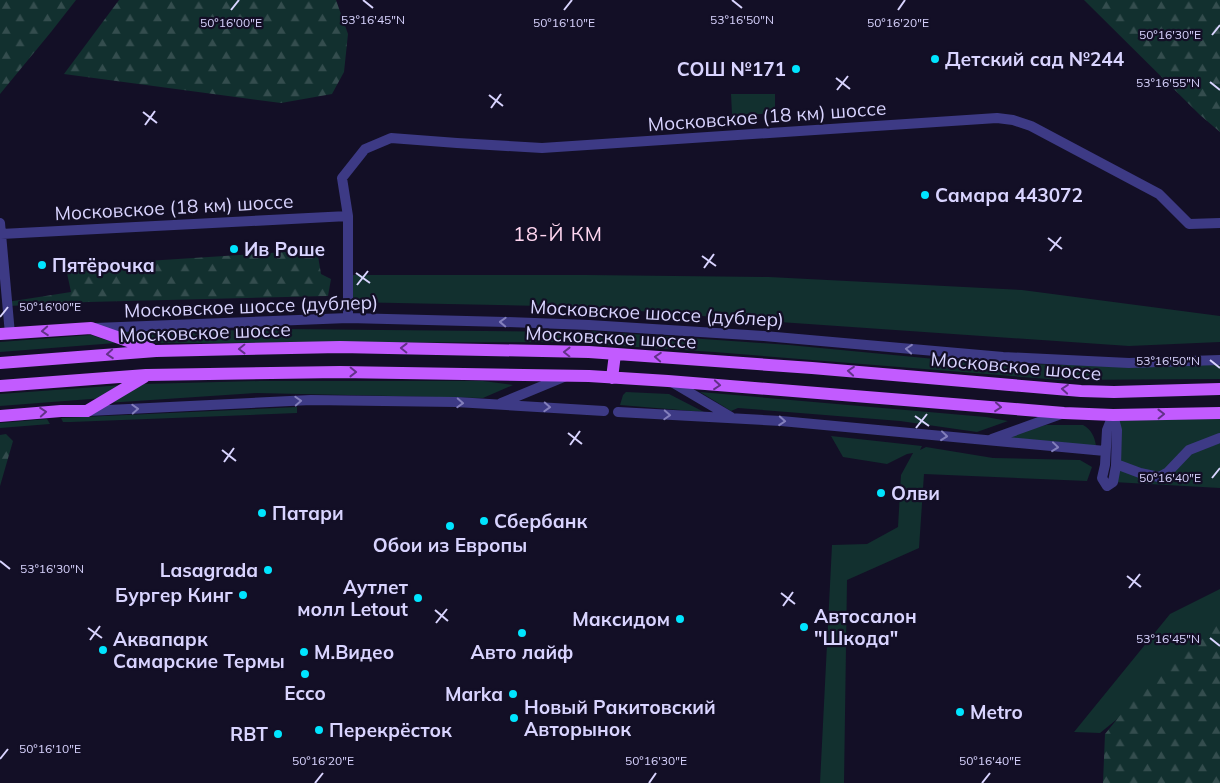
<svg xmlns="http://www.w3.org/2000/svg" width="1220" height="783" viewBox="0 0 1220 783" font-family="Mulish,sans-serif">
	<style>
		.grass { fill: #12302f }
		.forest { fill: url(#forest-firs) }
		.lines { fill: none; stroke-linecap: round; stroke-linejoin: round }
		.minor { stroke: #3d3a85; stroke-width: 10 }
		.major { stroke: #c25bff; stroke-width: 12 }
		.oneway { stroke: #837fbc }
		.oneway2 { stroke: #623188 }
		.ticks { fill: none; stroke: #d9d4ff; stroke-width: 2 }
		.poi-dot { fill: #00e5ff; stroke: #130f26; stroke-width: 2 }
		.labels { text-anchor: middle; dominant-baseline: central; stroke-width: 4.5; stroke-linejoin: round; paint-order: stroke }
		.poi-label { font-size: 19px; font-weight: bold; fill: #d9d4ff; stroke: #130f26; text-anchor: start }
		.street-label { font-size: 19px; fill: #d9d4ff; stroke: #130f26 }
		.neighbourhood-label { font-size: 20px; letter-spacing: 1px; fill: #ffd6f0; stroke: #130f26 }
		.ticks-label { font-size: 12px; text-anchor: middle; fill: #d9d4ff; stroke: #130f26; stroke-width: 4.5; stroke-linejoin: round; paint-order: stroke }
	</style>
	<defs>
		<pattern id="forest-firs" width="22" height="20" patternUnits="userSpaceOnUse" patternTransform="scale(1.25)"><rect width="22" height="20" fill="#12302f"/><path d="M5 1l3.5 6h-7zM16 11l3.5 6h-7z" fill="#344d4e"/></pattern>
	</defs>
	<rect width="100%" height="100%" fill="#130f26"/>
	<path class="grass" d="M731 94H775V114H732Z
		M347 275H587L769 277 1022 290 1220 316V342L1129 346 765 321 589 307 347 302Z
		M282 329 579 332 580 342 147 343 106 330 162 332Z
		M589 331 789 345 977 363 1116 366 1220 364V379L1060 380 714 352 589 344Z
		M91 335 116 343 0 352V342Z
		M260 381H483L513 385 483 398 256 393 106 403 144 384Z
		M123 385 104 398 0 406V394Z
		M626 392 669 394 704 412 620 405 623 395Z
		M700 392 986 417 1008 421 977 432 900 421 738 408 731 411Z
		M297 407V413L71 422H63L61 418Z
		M1220 413V488L1113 482V415Z
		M47 419 50 424 0 428V423Z
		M1046 425H1083C1091 429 1095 437 1096 446L1003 437Z
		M831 436 922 446 920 450 926 447 993 458 1080 460 1092 467 1087 481 924 474 919 548 847 580 844 783H820L832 545 867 544 898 527 901 475 913 453 907 454 887 464 843 457Z
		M1220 589V636L1100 733 1074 732 1170 614Z"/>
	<path class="forest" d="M0 0H76L51 32 0 94Z
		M119 0H336L348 34 344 72 332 94 281 103 64 74Z
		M1084 0H1220V132L1200 115Z
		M317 250 321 274 331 279 328 296 88 302 8 306 7 302 71 292 67 273 85 265Z
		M6 434 13 441 0 486V435Z
		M1220 615V783H1103L1105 734 1161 665 1201 625Z"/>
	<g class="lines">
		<path class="minor" d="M0 223 10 334
			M1 234 348 216
			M348 318V216L342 178 365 149 391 138 457 143 542 148 997 118 1013 120 1031 126 1159 194 1189 224 1220 223
			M95 328 348 318 506 322 589 325 764 336 1003 357 1129 363 1220 360
			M670 381 731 417
			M501 403 564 377
			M88 411 311 400 456 402 604 411
			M618 412 781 421 1105 451
			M1113 415 1117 430 1116 466 1113 482 1107 486 1102 478 1105 465 1107 430Z
			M992 439 1061 414
			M1116 464 1140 473 1159 477 1168 472 1189 450 1220 438"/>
		<path class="major" d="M0 334 91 328 151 349
			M0 363 156 351 340 347 589 352 812 368 1081 391 1114 392 1220 389
			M612 378 615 354
			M0 386 146 375 340 372 589 376 668 381 1064 413 1113 415 1220 413
			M0 416 61 411H87L144 377"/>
	</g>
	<defs><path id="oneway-chevron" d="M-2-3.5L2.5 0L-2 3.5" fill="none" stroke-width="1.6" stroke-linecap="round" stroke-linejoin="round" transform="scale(1.25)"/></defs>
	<g class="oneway">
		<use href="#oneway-chevron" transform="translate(503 322) rotate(-178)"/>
		<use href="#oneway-chevron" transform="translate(909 349) rotate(-175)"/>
		<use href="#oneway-chevron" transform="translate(298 401) rotate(-3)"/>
		<use href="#oneway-chevron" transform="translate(460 403) rotate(3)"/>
		<use href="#oneway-chevron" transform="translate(547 407) rotate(3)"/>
		<use href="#oneway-chevron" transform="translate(135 409) rotate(-3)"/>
		<use href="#oneway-chevron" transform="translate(667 415) rotate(3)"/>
		<use href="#oneway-chevron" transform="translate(782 421) rotate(4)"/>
		<use href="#oneway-chevron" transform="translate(944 436) rotate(6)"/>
		<use href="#oneway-chevron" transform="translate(1055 447) rotate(6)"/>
	</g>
	<g class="oneway2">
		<use href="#oneway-chevron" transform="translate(45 331) rotate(176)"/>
		<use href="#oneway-chevron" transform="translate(404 348) rotate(-179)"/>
		<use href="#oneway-chevron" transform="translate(242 349) rotate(179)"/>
		<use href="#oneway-chevron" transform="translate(567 352) rotate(-179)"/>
		<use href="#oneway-chevron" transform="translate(110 354) rotate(176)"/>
		<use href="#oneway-chevron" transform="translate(658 357) rotate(-176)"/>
		<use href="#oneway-chevron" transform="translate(851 371) rotate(-175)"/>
		<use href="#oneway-chevron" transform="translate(353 372) rotate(1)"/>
		<use href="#oneway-chevron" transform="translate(717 385) rotate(5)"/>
		<use href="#oneway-chevron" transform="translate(1065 389) rotate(-175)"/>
		<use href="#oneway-chevron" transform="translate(998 407) rotate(5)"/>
		<use href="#oneway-chevron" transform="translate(43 412) rotate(-4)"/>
		<use href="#oneway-chevron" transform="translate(1161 414) rotate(-1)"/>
	</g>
	<path class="ticks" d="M363 0 373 8M732 0 742 8M231 10 239 0M564 10 572 0M898 10 905 0M1212 35 1220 25M836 78 850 89M1210 82 1220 90M837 90 848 76M489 95 503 106M491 108 501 94M143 112 157 123M145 125 155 111M1048 238 1062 249M1050 251 1061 237M702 256 716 266M704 268 714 254M356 273 370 283M357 285 368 271M0 317 8 307M1210 360 1220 368M915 416 929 426M916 428 927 414M568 433 582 444M570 445 580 431M222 450 236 461M224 462 234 448M1212 478 1220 468M0 561 10 569M1127 576 1141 587M1129 588 1140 574M781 593 795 604M783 606 793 592M435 610 448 621M436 623 447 609M88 628 102 638M1210 638 1220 646M90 640 100 626M0 759 8 749M315 783 323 773M649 783 656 773M982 783 990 773"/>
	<g class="poi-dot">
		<circle cx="935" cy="59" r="5"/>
		<circle cx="796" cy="69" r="5"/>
		<circle cx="925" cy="195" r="5"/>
		<circle cx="234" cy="249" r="5"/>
		<circle cx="42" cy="265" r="5"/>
		<circle cx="881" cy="493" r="5"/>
		<circle cx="262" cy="513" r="5"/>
		<circle cx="484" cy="521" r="5"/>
		<circle cx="450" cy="526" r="5"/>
		<circle cx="268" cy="570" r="5"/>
		<circle cx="243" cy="595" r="5"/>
		<circle cx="418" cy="598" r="5"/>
		<circle cx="680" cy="619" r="5"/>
		<circle cx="804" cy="627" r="5"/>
		<circle cx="522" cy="633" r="5"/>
		<circle cx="103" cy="650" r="5"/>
		<circle cx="304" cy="652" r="5"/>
		<circle cx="305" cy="674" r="5"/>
		<circle cx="513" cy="694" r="5"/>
		<circle cx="960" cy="712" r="5"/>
		<circle cx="514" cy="718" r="5"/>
		<circle cx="319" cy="730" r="5"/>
		<circle cx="278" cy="734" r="5"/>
	</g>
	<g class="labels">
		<g class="poi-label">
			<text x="945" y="59">Детский сад №244</text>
			<text x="786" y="69" text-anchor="end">СОШ №171</text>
			<text x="935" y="195">Самара 443072</text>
			<text x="244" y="249">Ив Роше</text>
			<text x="52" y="265">Пятёрочка</text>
			<text x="891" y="493">Олви</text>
			<text x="272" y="513">Патари</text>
			<text x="494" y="521">Сбербанк</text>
			<text x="450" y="545" text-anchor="middle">Обои из Европы</text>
			<text x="258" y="570" text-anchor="end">Lasagrada</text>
			<text x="408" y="587" text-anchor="end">Аутлет<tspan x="408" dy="22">молл Letout</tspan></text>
			<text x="233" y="595" text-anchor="end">Бургер Кинг</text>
			<text x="814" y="616">Автосалон<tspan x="814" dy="22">"Шкода"</tspan></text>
			<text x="670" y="619" text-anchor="end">Максидом</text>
			<text x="113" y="639">Аквапарк<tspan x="113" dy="22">Самарские Термы</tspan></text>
			<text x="314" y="652">М.Видео</text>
			<text x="522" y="652" text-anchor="middle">Авто лайф</text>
			<text x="305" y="693" text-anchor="middle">Ecco</text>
			<text x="503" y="694" text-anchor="end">Marka</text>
			<text x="524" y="707">Новый Ракитовский<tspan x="524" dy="22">Авторынок</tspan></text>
			<text x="970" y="712">Metro</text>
			<text x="329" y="730">Перекрёсток</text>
			<text x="268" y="734" text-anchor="end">RBT</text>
		</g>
		<g class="street-label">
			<text transform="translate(767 116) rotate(-4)">Московское (18 км) шоссе</text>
			<text transform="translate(174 207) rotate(-3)">Московское (18 км) шоссе</text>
			<text transform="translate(251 306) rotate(-2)">Московское шоссе (дублер)</text>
			<text transform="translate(657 313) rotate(3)">Московское шоссе (дублер)</text>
			<text transform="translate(205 332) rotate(-2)">Московское шоссе</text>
			<text transform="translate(611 337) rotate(3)">Московское шоссе</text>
			<text transform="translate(1016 366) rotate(5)">Московское шоссе</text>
		</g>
		<g class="neighbourhood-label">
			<text x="558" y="233">18-Й КМ</text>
		</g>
	</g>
	<g class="ticks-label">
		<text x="373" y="24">53°16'45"N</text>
		<text x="742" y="24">53°16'50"N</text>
		<text x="231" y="27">50°16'00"E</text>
		<text x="564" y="27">50°16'10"E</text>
		<text x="898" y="27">50°16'20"E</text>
		<text x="1170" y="39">50°16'30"E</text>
		<text x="1168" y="87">53°16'55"N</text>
		<text x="50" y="311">50°16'00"E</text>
		<text x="1168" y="365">53°16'50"N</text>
		<text x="1170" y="482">50°16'40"E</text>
		<text x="52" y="573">53°16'30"N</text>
		<text x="1168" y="643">53°16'45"N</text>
		<text x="50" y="753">50°16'10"E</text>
		<text x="323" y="765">50°16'20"E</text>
		<text x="656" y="765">50°16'30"E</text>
		<text x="990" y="765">50°16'40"E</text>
	</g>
</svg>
